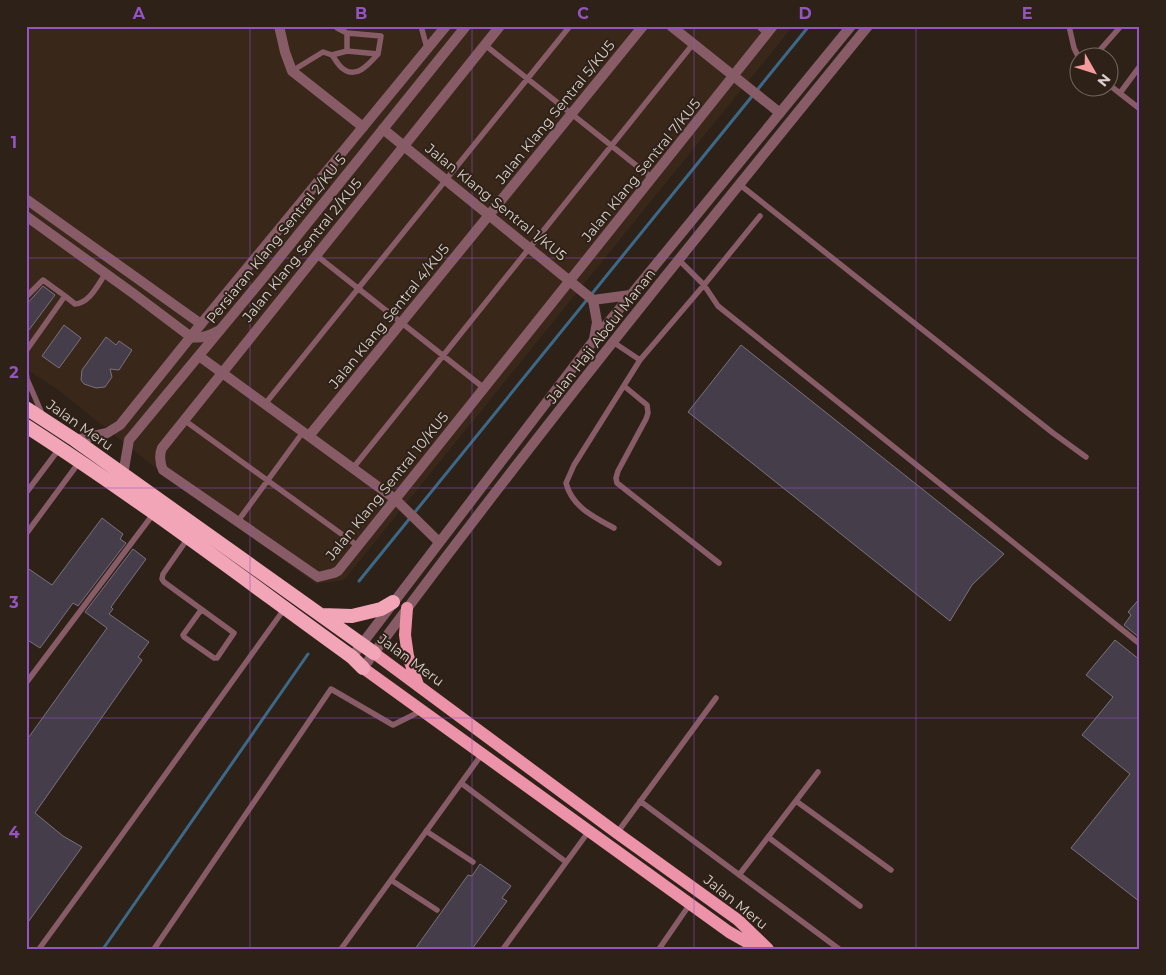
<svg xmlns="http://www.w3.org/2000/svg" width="1166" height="975" viewBox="0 0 1166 975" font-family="Montserrat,sans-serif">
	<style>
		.built { fill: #39271a }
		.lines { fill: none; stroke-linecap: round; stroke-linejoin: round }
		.stream { stroke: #3d6989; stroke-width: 3 }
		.building { fill: #463d4a; stroke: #7a717f }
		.service { stroke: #875c66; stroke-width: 5.5 }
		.minor { stroke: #875c66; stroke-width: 10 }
		.tertiary { stroke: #875c66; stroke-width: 10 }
		.primary { stroke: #ec92a9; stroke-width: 12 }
		.trunk { stroke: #f3a5b8; stroke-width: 14 }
		.grid { fill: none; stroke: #9355c2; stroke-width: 1; stroke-opacity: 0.55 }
		.labels { text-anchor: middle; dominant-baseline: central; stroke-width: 4; stroke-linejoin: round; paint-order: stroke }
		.street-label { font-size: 14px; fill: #dad1cc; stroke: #2e2118 }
		.neatline { fill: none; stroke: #9355c2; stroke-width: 2 }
		.grid-label { font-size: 16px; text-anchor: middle; font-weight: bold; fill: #9355c2 }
	</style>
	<rect width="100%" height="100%" fill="#2e2118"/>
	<path class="built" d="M26 26H793L344 580 316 584 152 465 57 389 26 369Z"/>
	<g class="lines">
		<path class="stream" d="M359 581 809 26
			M103 949 308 654"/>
	</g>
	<path class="building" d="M43 286 55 295 26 334V305Z
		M64 325 81 338 59 368 42 356Z
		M106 337 116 345 119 341 132 350 119 370 110 369 112 377 105 387 96 388 84 384 81 380 82 370Z
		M741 345 1004 554 972 585 950 621 688 412Z
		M102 518 123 534 120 539 126 543 78 606 73 603 40 648 26 639V567L52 585Z
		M133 549 146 559 111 607 113 609 109 614 149 642 138 657 142 660 35 813 63 836 82 847 26 925V741L107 628 85 612Z
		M1140 598V638L1124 625 1131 615 1128 612Z
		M1115 640 1140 660V902L1071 848 1130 774 1082 735 1113 697 1086 675Z
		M480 864 511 886 502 898 507 901 472 949H415L468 875 472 876Z"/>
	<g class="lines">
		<path class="service" d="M336 26 337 28 347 33 381 36 378 54
			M421 26 427 48
			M758 26 767 34
			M1069 26 1074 48 1079 58
			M347 33V51
			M485 45 652 178
			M1093 58 1121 26
			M292 71 323 52 332 55 347 51 378 54C369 64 356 80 342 68 338 65 335 59 332 55
			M1108 84 1140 109
			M1120 93 1140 66
			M739 184 1053 433 1086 457
			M316 255 484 388
			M678 259 704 285 718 306 1140 644
			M65 296 75 304C90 303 98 284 106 273
			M26 297 43 280 65 296 26 351
			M613 342 640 360 704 285 760 216
			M26 371 27 379 43 416
			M624 386 647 405 648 413 646 419 618 471 616 478 617 483 719 563
			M265 404 570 26
			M184 420 358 546
			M353 468 693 44
			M26 493 59 449
			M238 521 303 432
			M614 528C594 517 572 507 566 483L574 465 640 360
			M26 534 80 461
			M188 538 163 574 162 579 164 582 234 633 217 658H214L184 637 183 635 201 610
			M26 683 154 513
			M461 783 566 862
			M640 801 839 949
			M796 801 891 870
			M426 831 473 862
			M617 833 716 698
			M768 837 860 906
			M739 875 818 772
			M391 880 437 910
			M39 949 106 857 285 608
			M154 949 331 689 393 725 421 711
			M341 949 482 754
			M503 949 589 831
			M659 949 690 904"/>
		<path class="minor" d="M279 26 285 52 292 71 363 127
			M500 26 162 448C159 454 160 464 163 470L318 577 334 573 338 571 773 26
			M671 26 780 113
			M383 129 593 300
			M26 199 201 324
			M26 216 134 294 191 337C202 339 210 335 220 330
			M199 356 395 499 439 542
			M309 436 643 26"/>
		<path class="tertiary" d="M594 339 597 322 593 300 630 295
			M75 440 107 433 120 425 201 324 446 26
			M123 475 129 440 264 277 466 26
			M352 657 594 340 851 26
			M363 668C524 449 696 237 868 26"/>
		<path class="primary" d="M407 608 405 635 408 656 418 685
			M374 653 617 833 738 920 768 949
			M363 668 729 932 759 949"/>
		<path class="trunk" d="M26 408 75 440 374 653
			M26 426C138 498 244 579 352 657L363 668
			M321 615 352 616 381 609 393 602"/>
	</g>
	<path class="grid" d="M250 26V949M472 26V949M694 26V949M916 26V949M26 258H1140M26 488H1140M26 718H1140"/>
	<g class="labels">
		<g class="street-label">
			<text transform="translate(555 112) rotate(-51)">Jalan Klang Sentral 5/KU5</text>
			<text transform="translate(641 170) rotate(-51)">Jalan Klang Sentral 7/KU5</text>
			<text transform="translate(496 202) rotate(39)">Jalan Klang Sentral 1/KU5</text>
			<text transform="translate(276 239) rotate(-51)">Persiaran Klang Sentral 2/KU 5</text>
			<text transform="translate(302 250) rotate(-51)">Jalan Klang Sentral 2/KU5</text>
			<text transform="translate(389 316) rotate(-51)">Jalan Klang Sentral 4/KU5</text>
			<text transform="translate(601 336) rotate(-52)">Jalan Haji Abdul Manan</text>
			<text transform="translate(80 425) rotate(35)">Jalan Meru</text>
			<text transform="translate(387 486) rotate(-51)">Jalan Klang Sentral 10/KU5</text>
			<text transform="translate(411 660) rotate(36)">Jalan Meru</text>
			<text transform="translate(736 902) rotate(39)">Jalan Meru</text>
		</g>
	</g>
	<rect width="1166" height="975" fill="none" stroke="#2e2118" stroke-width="55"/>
	<g transform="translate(1094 72) rotate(129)"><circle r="24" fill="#2e2118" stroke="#736760"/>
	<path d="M0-4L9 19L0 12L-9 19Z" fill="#f59b9c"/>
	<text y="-8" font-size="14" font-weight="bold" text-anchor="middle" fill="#dad1cc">N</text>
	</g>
	<rect x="28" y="28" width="1110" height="920" class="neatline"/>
	<g class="grid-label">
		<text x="139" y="19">A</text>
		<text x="361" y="19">B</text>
		<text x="583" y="19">C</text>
		<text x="805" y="19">D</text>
		<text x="1027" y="19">E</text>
		<text x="14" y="148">1</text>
		<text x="14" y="378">2</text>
		<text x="14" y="608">3</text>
		<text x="14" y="838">4</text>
	</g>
</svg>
